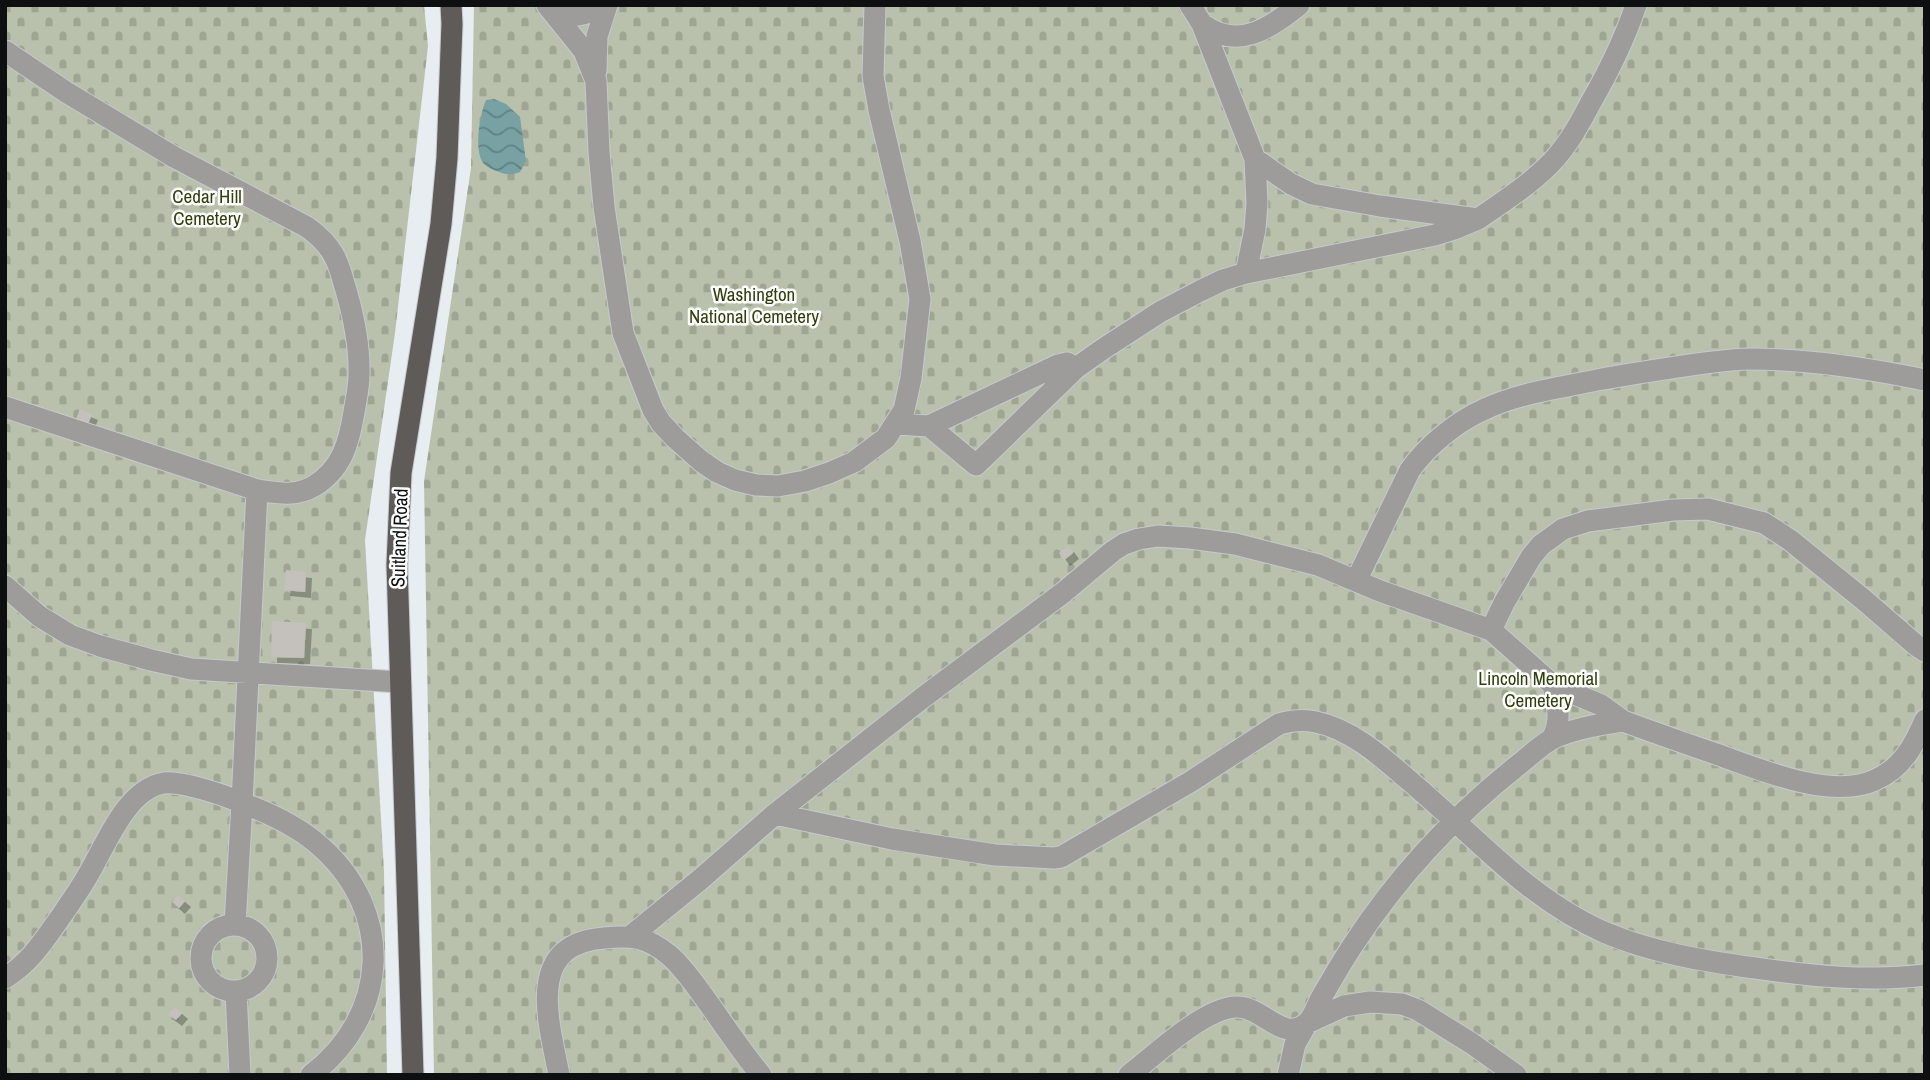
<svg xmlns="http://www.w3.org/2000/svg" width="1930" height="1080" viewBox="0 0 1930 1080" font-family="'Archivo Narrow',sans-serif">
	<style>
		.cemetery { fill: url(#cemetery-stones) }
		.water { fill: url(#water-waves) }
		.building { fill: #c4c0bb; filter: url(#shadow) }
		.lines { fill: none; stroke-linecap: round; stroke-linejoin: round }
		.minor-casing { stroke: #c5c9cd; stroke-width: 23 }
		.major-casing { stroke: #c5c9cd; stroke-width: 23 }
		.minor { stroke: #9e9c9a; stroke-width: 21 }
		.major { stroke: #5e5b58; stroke-width: 21 }
		.labels { text-anchor: middle; dominant-baseline: central; stroke-width: 5; stroke-linejoin: round; paint-order: stroke }
		.park-label { font-size: 19px; fill: #303f0c; stroke: #fff }
		.street-label { font-size: 19px; fill: #0d0f10; stroke: #fff }
	</style>
	<defs>
		<pattern id="cemetery-stones" width="16" height="16" patternUnits="userSpaceOnUse" patternTransform="scale(1.75)"><rect width="16" height="16" fill="#b9c1ac"/><path d="M2 7V4a2 2 0 0 1 4 0v3zM10 15v-3a2 2 0 0 1 4 0v3z" fill="#9ea593"/></pattern>
		<pattern id="water-waves" width="16" height="10" patternUnits="userSpaceOnUse" patternTransform="scale(1.75)"><rect width="16" height="10" fill="#77a1a3"/><path d="M0 5q4-4 8 0t8 0" fill="none" stroke="#608283"/></pattern>
		<filter id="shadow"><feDropShadow dx="6" dy="6" stdDeviation="0" flood-color="#0004"/></filter>
	</defs>
	<rect width="100%" height="100%" fill="#e8edf1"/>
	<path class="cemetery" d="M5 5H424L428 46 395 333 365 540 384 872 387 1075H5Z
		M474 5H1925V1075H434L424 481 471 168Z"/>
	<path class="water" d="M494 99 506 104 520 117 526 161 520 172C512 175 507 175 499 172 494 170 488 168 484 164 473 151 480 114 486 100Z"/>
	<path class="building" d="M80 409 92 414 88 424 76 419Z
		M1068 546 1073 553 1064 560 1059 553Z
		M286 570 306 572 305 592 284 590Z
		M272 621 306 623 304 658 271 657Z
		M178 895 185 901 179 908 172 902Z
		M175 1007 182 1013 176 1020 168 1014Z"/>
	<g class="lines">
		<defs>
			<path id="minor" d="M547 5 584 51 596 81 599 152 604 207 623 333 653 410 661 423 675 438 701 461 717 472 735 480 756 485 778 486 805 481 829 473 854 462 886 438 904 410 911 378 920 299 910 241 879 110 873 76 875 5
				M1190 5 1202 24 1255 159 1257 203 1255 229 1246 273
				M552 11C574 17 582 18 602 5
				M1202 24C1238 51 1270 28 1299 5
				M5 51 66 92 174 157 307 227C318 235 327 243 333 254 340 265 342 278 346 290 354 318 360 346 359 375 359 387 356 400 354 412 349 443 342 469 314 486 296 497 277 493 257 490L5 407
				M596 71 597 36 607 5
				M1255 159 1291 184 1312 194 1380 206 1478 219C1503 202 1529 185 1551 163 1568 145 1579 125 1590 104 1609 71 1624 41 1636 5
				M897 424 929 426 976 465 1076 368 1103 349 1160 312 1200 291 1223 280 1246 273 1435 235 1454 229 1478 219
				M929 426 1058 365 1067 363 1076 368
				M257 490 242 803C269 813 299 827 321 847 395 913 389 1016 311 1075
				M1356 581 1410 470C1427 446 1456 422 1483 410 1518 393 1559 388 1597 380 1630 374 1663 369 1697 364 1715 362 1732 359 1750 359 1809 359 1867 368 1925 380
				M5 586 39 616 70 635 100 646 151 660 191 669 400 682
				M1491 630 1504 603 1531 557 1541 545 1563 529 1588 521 1673 510 1708 509 1764 523 1790 540 1864 600 1917 646 1925 651
				M1553 685C1557 704 1562 719 1553 737
				M775 814 892 839 995 855 1054 858 1061 857 1190 782 1279 724C1292 720 1303 719 1316 722 1350 729 1380 755 1405 777 1441 807 1473 839 1508 869 1537 894 1571 918 1606 933 1654 953 1704 961 1755 968 1811 976 1869 982 1925 975
				M201 958a33 33 0 1 1 66 0a33 33 0 1 1-66 0Z
				M631 936 702 878 775 814 921 699 1064 592 1113 551 1124 544 1139 539 1158 536 1190 538 1235 544 1318 565 1380 591 1491 630 1553 685 1601 705 1623 721
				M5 978C31 962 45 939 62 915 71 902 80 889 88 875 106 845 126 789 164 783 183 781 224 795 242 803L235 925
				M236 991 240 1075
				M559 1075C549 1022 524 944 604 938 632 935 647 937 669 955 683 967 693 982 704 997 723 1023 740 1050 761 1075
				M1129 1075C1155 1055 1203 1009 1235 1007 1263 1005 1282 1044 1307 1023 1313 1018 1317 1006 1320 1000 1331 981 1341 963 1353 945 1398 876 1457 813 1522 762 1532 754 1544 742 1556 737 1576 728 1601 724 1623 721 1655 733 1687 744 1719 755 1761 770 1832 800 1875 780 1902 768 1914 746 1925 720
				M1288 1075 1295 1044 1307 1023 1344 1006 1370 1002 1402 1004 1418 1010 1471 1043 1516 1075"/>
			<path id="major" d="M413 1075 397 565 401 473 441 224 447 158 452 24 451 5"/>
		</defs>
		<use href="#minor" class="minor-casing"/>
		<use href="#major" class="major-casing"/>
		<use href="#minor" class="minor"/>
		<use href="#major" class="major"/>
	</g>
	<g class="labels">
		<g class="park-label">
			<text x="207" y="196">Cedar Hill<tspan x="207" dy="22">Cemetery</tspan></text>
			<text x="754" y="294">Washington<tspan x="754" dy="22">National Cemetery</tspan></text>
			<text x="1538" y="678">Lincoln Memorial<tspan x="1538" dy="22">Cemetery</tspan></text>
		</g>
		<g class="street-label">
			<text transform="translate(399 538) rotate(-88)">Suitland Road</text>
		</g>
	</g>
	<rect width="1930" height="1080" fill="none" stroke="#0d0f10" stroke-width="14"/>
</svg>
